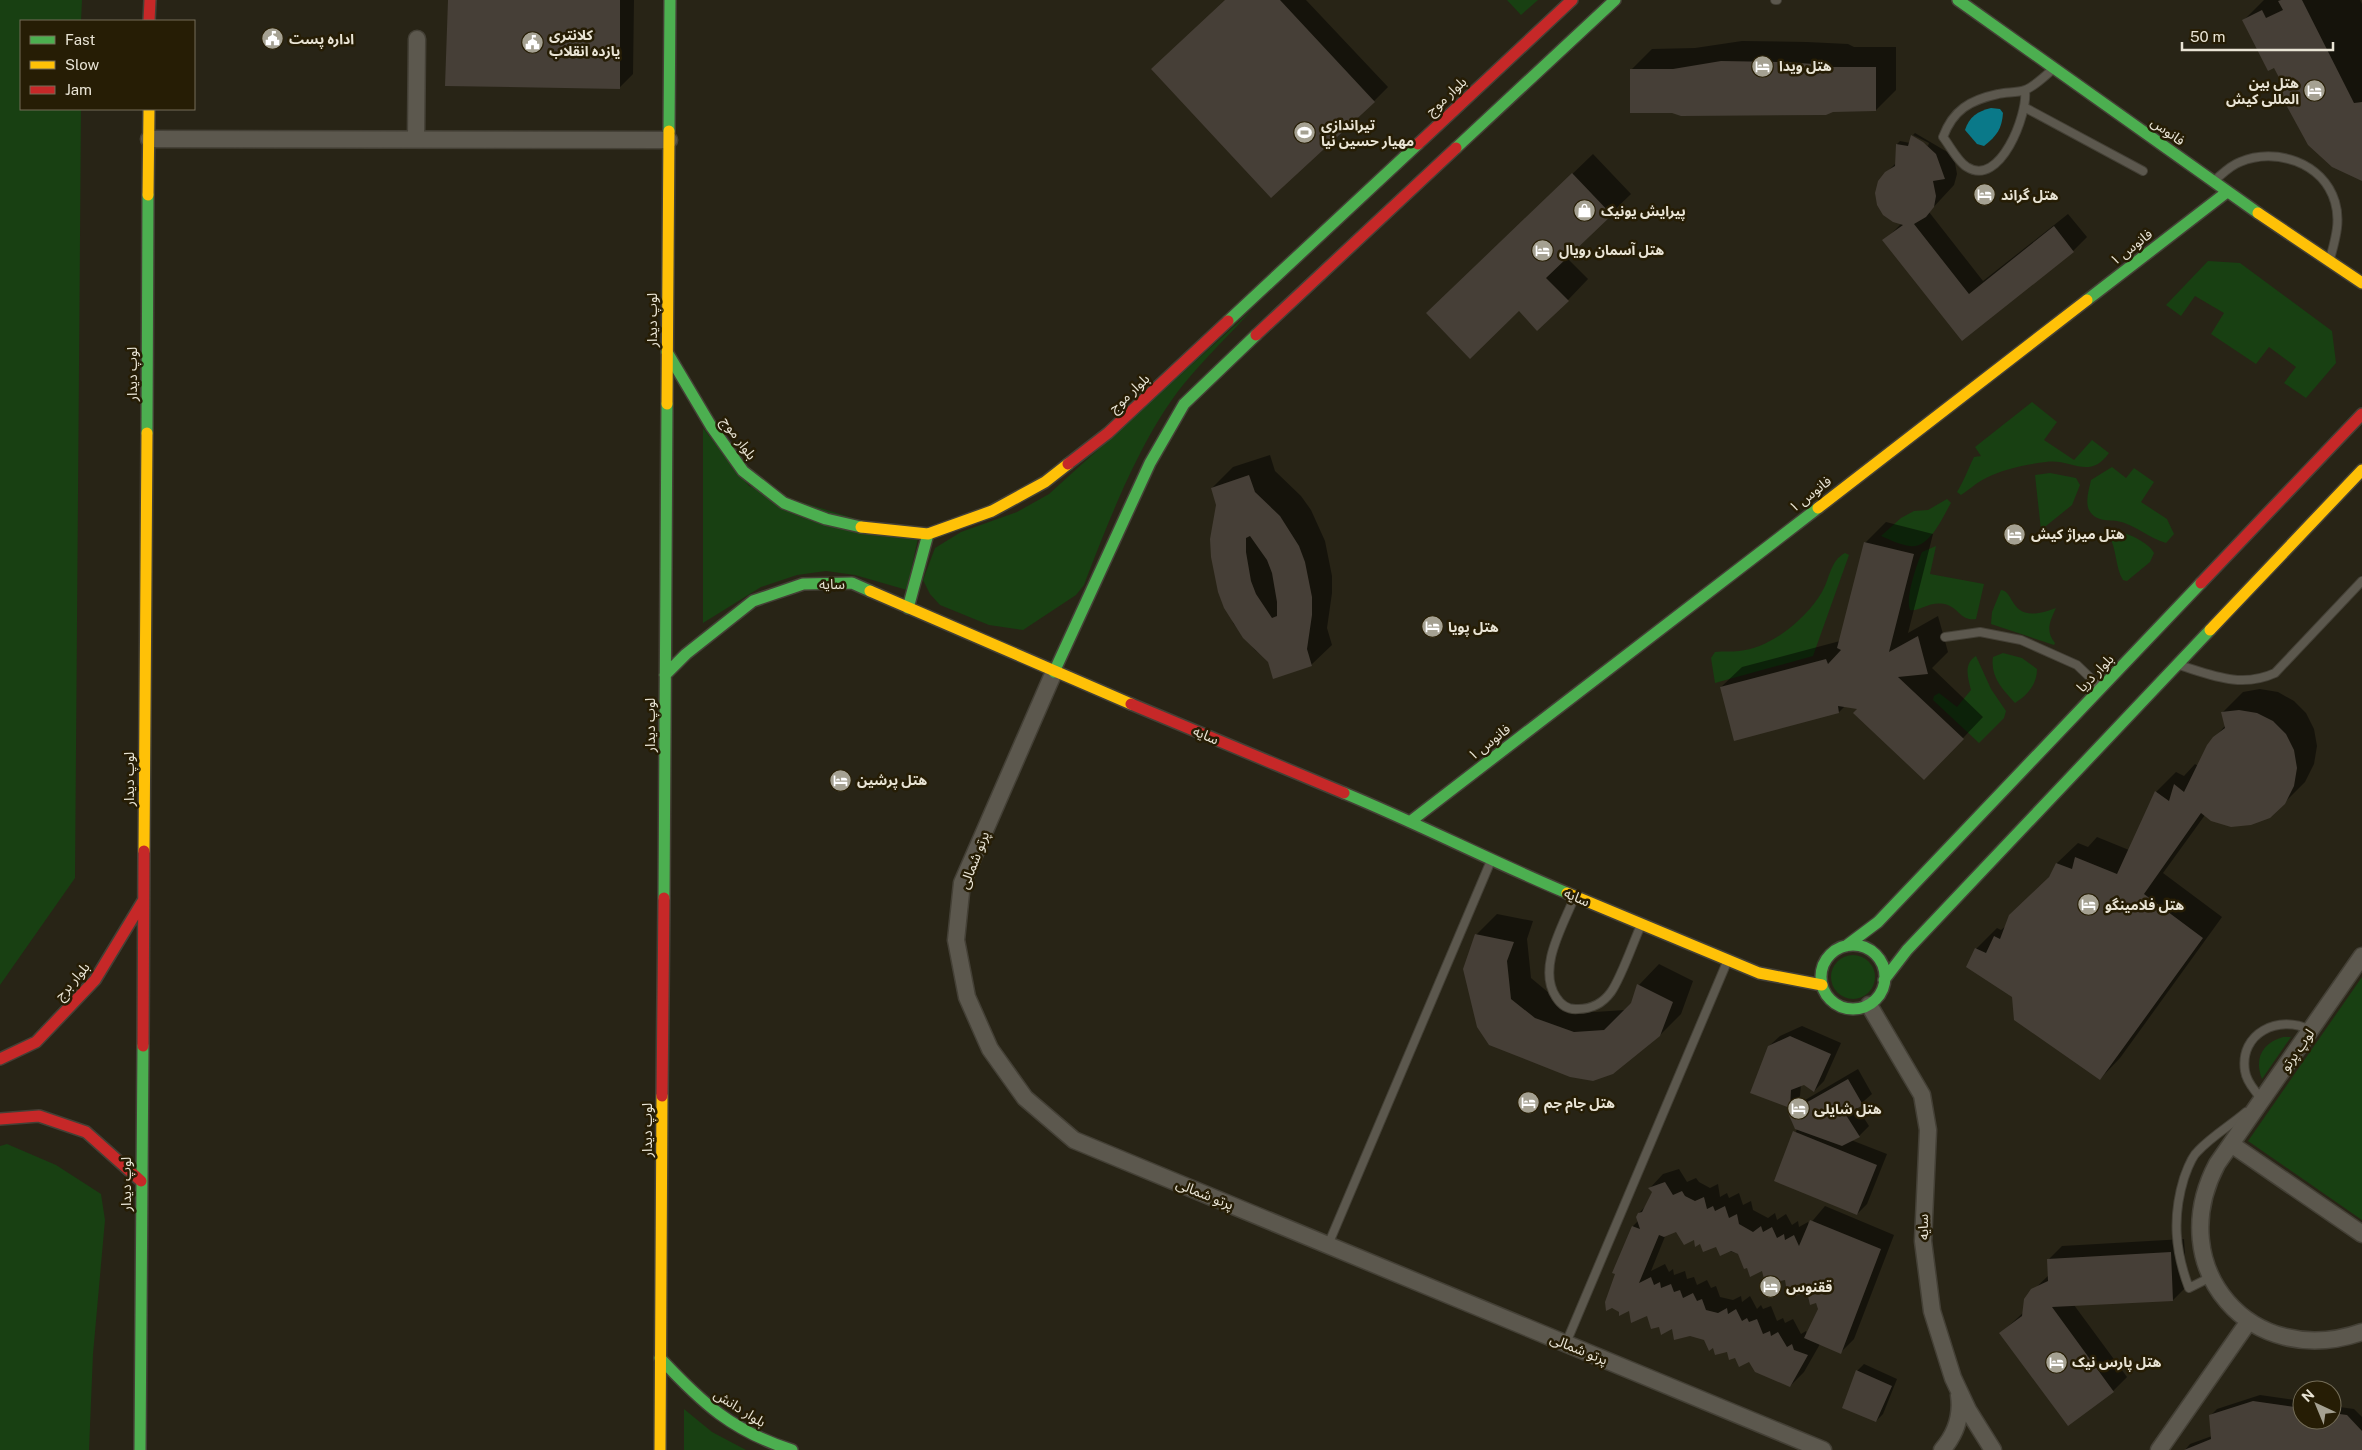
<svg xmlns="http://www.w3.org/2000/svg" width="2362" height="1450" viewBox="0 0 2362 1450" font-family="'Public Sans','Noto Sans Arabic',sans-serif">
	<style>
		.green { fill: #184012 }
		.water { fill: #0a7989 }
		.shadow { fill: #0007; fill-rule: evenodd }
		.building { fill: #463f37; fill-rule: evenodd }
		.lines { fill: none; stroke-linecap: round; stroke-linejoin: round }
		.lane-casing { stroke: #444036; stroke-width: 10 }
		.street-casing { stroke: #444036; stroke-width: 19 }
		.fast-casing { stroke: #444036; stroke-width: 14 }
		.slow-casing { stroke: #444036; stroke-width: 14 }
		.jam-casing { stroke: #444036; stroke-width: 14 }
		.lane { stroke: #5c584e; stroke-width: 8 }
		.street { stroke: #5c584e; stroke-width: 16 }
		.fast { stroke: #4caf50; stroke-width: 11 }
		.slow { stroke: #ffc107; stroke-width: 11 }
		.jam { stroke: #c62828; stroke-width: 11 }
		.labels { text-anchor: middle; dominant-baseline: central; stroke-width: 5; stroke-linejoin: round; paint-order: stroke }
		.poi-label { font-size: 14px; font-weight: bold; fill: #e9e4d5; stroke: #261d05; text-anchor: start }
		.street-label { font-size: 14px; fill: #e9e4d5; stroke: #261d05 }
	</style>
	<rect width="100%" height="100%" fill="#282416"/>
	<path class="green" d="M0 0H82L81 21H21V109H81L75 878 0 985Z
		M1507 0H1538L1521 15Z
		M2208 261 2240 263 2332 331 2336 363 2306 398 2284 383 2296 367 2269 347 2256 364 2211 334 2224 313 2195 296 2181 316 2166 305Z
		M1253 309C1230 334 1205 358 1183 385 1141 437 1108 522 1084 585L1076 595 1023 630 989 625 940 605 930 594 923 580 935 548 961 532 1017 512 1049 494Z
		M2032 402 2057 422 2044 440 2074 460 2092 440 2109 453C2089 481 2071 458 2046 462 2028 464 2003 469 1986 478 1977 482 1969 490 1961 495L1957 492C1964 481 1968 469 1974 457L1981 456 1975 447Z
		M703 428 749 486 918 538 907 590 855 575 826 571 797 575 761 587 703 623Z
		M2112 467 2126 478 2134 468 2154 482 2141 502 2167 519 2174 534 2166 543C2149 538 2134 524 2117 521 2106 520 2095 521 2089 510 2085 501 2089 489 2091 480Z
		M2050 473 2076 478 2080 485 2072 505 2041 530 2035 475Z
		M1947 499 1951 503C1943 516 1930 549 1910 546 1901 545 1890 540 1881 536L1901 518 1914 511 1928 510Z
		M2111 531C2123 530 2149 542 2154 553L2150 562 2127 581 2123 580C2115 567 2117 549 2109 536Z
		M1936 546 1930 574 1984 584 1976 619C1961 621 1960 610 1948 605 1931 599 1919 612 1910 610 1905 598 1917 564 1922 552Z
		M1845 553 1849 555 1813 656 1715 683 1711 658 1715 652C1723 651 1731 652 1739 651 1770 649 1807 618 1822 592 1830 578 1830 561 1845 553Z
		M2001 590C2016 591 2008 627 2056 608 2050 621 2045 631 2055 643L2054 645 1991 624 1992 612Z
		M2003 653 2022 658 2037 669C2037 684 2028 695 2015 703 2002 689 1990 676 1993 657Z
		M1976 656 1991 689 2006 711 2004 718 1979 743 1933 700 1934 696 1939 693 1957 707 1971 690C1968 678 1963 664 1976 656Z
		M1831 977a22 22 0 1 1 44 0a22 22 0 1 1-44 0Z
		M2362 977V1220L2248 1141Z
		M2283 1037H2291L2262 1079C2254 1059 2262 1043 2283 1037Z
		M7 1144 56 1165 101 1194 105 1220 93 1354 89 1450H0V1146Z
		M684 1409 712 1432 746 1450H684Z"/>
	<path class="water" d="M1991 108 2000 109 2003 113C2002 128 1997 136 1984 146L1977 144 1965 130C1969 117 1978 111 1991 108Z"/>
	<path class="shadow" d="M450 0H634L633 74 619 88Z
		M1226 0H1306L1388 87 1374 101Z
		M2264 0H2360L2362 4V179L2281 93 2286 87 2275 66 2244 20Z
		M1742 41 1807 42 1848 44 1854 47H1896V90L1876 110 1631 70 1652 49 1695 48Z
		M1915 133 1949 153 1955 163 1957 174 1954 185 1929 212 1983 281 2068 214 2087 237 2073 251 1962 339 1884 241 1902 223 1886 173 1897 162V144L1900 141 1910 143 1912 138 1928 146 1929 143 1913 135Z
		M1593 154 1631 194 1566 257 1588 279 1568 300 1519 310 1449 293Z
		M1270 455 1275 471 1301 496 1311 510 1325 541 1332 576V593L1327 628 1332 645 1311 665 1269 661 1255 650 1233 623 1218 505 1212 488 1233 467Z
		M1886 522 1933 534 1908 633 1938 616 1948 652 1932 668 1983 717 1944 758 1859 708 1845 706 1839 712 1721 687 1742 667 1840 641 1865 543Z
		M2260 689 2278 692 2294 701 2306 713 2314 729 2317 746 2314 764 2305 782 2284 803 2205 815 2163 873 2222 917 2120 1058 2100 1079 2013 996 1976 949 1997 928 2001 930 2007 925 2050 876 2057 863 2078 843 2088 847 2097 837 2129 850 2156 792 2176 772 2184 776 2195 764 2198 766 2214 738 2225 726 2223 712 2243 692Z
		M1497 914 1533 921 1527 939 1531 978 1555 998 1595 1012 1625 1010 1632 1004 1639 985 1659 964 1693 981 1681 1014 1659 1036 1490 1044 1476 935Z
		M1802 1026 1841 1043 1824 1081 1814 1091 1805 1083 1801 1085 1800 1096 1790 1106 1769 1046 1780 1036Z
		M1858 1069 1872 1094 1857 1107 1869 1126 1859 1136 1851 1140 1887 1154 1867 1204 1857 1214 1776 1180 1797 1129 1789 1113 1800 1103Z
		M1679 1169 1687 1182 1696 1178 1699 1182 1710 1188 1718 1184 1720 1197 1727 1193 1729 1198 1739 1193 1743 1205 1751 1201 1753 1210 1768 1218 1775 1213 1777 1220 1786 1214 1792 1225 1798 1221 1799 1227 1808 1222 1809 1225 1825 1206 1894 1235 1854 1339 1840 1353 1820 1344 1804 1372 1790 1386 1750 1360 1735 1356 1728 1350 1714 1347 1705 1339 1673 1327 1660 1325 1648 1315 1630 1309 1617 1273 1614 1272 1633 1226 1638 1221 1639 1213 1647 1205 1653 1191 1650 1188 1663 1174ZM1677 1231 1701 1242 1739 1254 1748 1266 1786 1278 1795 1288 1807 1291 1816 1302 1819 1309 1807 1335 1806 1331 1801 1334 1793 1319 1785 1323 1783 1318 1777 1321 1771 1306 1763 1309 1761 1305 1757 1309 1750 1296 1742 1302 1741 1296 1733 1300 1720 1297 1716 1286 1711 1288 1707 1280 1697 1285 1694 1277 1687 1279 1685 1271 1674 1275 1673 1269 1669 1272 1665 1264 1651 1271 1666 1234Z
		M2184 1239 2187 1286 2173 1300 2074 1305 2127 1377 2113 1391 2001 1333 2024 1312 2029 1294 2049 1275 2048 1260 2062 1246Z
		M1864 1364 1897 1379 1883 1414 1876 1421 1857 1371Z
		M2260 1395 2302 1401V1420H2332V1406L2354 1409 2362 1417V1450H2185L2190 1444 2212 1436 2210 1416 2217 1409Z"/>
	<path class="building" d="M448 0H620V89L445 86Z
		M1225 0H1280L1375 102 1271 198 1151 69Z
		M2281 0H2302L2354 103 2362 102V181L2332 167 2308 145 2279 92 2285 89 2274 68 2268 71 2242 20 2262 10 2266 18 2283 10 2278 1Z
		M1721 61 1786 62 1827 65 1833 67H1876V111L1833 112 1826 115 1681 116 1672 113H1630V69H1673Z
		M1911 135 1923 142 1936 154 1945 179 1933 181 1936 196 1934 207 1926 217 1914 224 1969 294 2054 226 2074 252 1962 341 1882 240 1903 225 1893 222 1883 215 1877 205 1875 193 1878 181 1885 172 1895 166 1896 144 1908 146Z
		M1572 173 1612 215 1546 278 1569 301 1537 331 1519 311 1470 359 1426 313Z
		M1249 475 1255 492 1280 516 1299 546 1305 562 1312 597V615L1307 649 1312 666 1273 679 1268 662 1243 638 1224 608 1218 592 1211 557 1210 539 1216 505 1211 488ZM1250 536 1267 560 1272 573 1277 602V616L1272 618 1256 594 1251 581 1246 552V538Z
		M1864 542 1914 554 1889 652 1918 636 1928 674 1898 677 1964 739 1924 780 1853 713 1857 709 1838 706 1839 713 1734 741 1720 687 1826 659 1828 664 1841 650 1837 648Z
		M2239 710 2257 713 2273 721 2286 734 2294 750 2297 768 2294 786 2285 804 2270 818 2251 825 2231 827 2211 821 2201 813 2144 894 2203 938 2100 1080 2014 1020 2012 997 1966 967 1975 948 1986 953 1994 936 2000 939 2009 915 2049 877 2056 863 2072 869 2075 857 2117 874 2155 791 2169 801 2174 784 2184 792 2207 745 2213 737 2225 728 2221 712Z
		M1475 934 1514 942 1507 961 1511 999 1535 1018 1574 1032 1604 1030 1631 1003 1637 984 1673 1002 1660 1036 1613 1074 1593 1081 1570 1077 1489 1045 1477 1027 1463 969Z
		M1790 1036 1831 1054 1814 1092 1804 1085 1791 1090 1790 1108 1750 1093 1768 1046Z
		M1848 1079 1863 1105 1846 1115 1860 1137 1842 1146 1795 1129 1788 1113Z
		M1793 1131 1877 1165 1857 1215 1774 1181Z
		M1665 1182 1673 1195 1682 1191 1685 1196 1695 1201 1704 1197 1707 1209 1713 1206 1715 1211 1725 1206 1729 1218 1737 1214 1739 1224 1753 1232 1761 1226 1763 1232 1772 1227 1777 1238 1784 1234 1785 1240 1794 1235 1799 1246 1810 1220 1881 1249 1841 1354 1804 1338 1818 1309 1816 1303 1810 1305 1807 1292 1795 1296 1794 1290 1787 1292 1785 1280 1771 1283 1768 1276 1764 1279 1762 1271 1750 1277 1747 1268 1744 1269 1738 1254 1731 1251 1720 1256 1716 1247 1703 1252 1700 1244 1695 1247 1694 1240 1684 1245 1676 1232 1664 1237 1659 1235 1639 1283 1651 1277 1654 1285 1660 1282 1661 1288 1671 1284 1674 1292 1680 1290 1683 1298 1693 1293 1697 1301 1702 1299 1706 1310 1718 1313 1727 1308 1728 1314 1736 1309 1742 1321 1747 1318 1749 1322 1757 1319 1763 1334 1770 1331 1771 1336 1778 1332 1787 1347 1792 1344 1794 1350 1808 1355 1790 1387 1755 1372 1749 1362 1739 1367 1735 1358 1729 1360 1727 1352 1715 1355 1713 1348 1709 1351 1704 1340 1690 1336 1674 1340 1672 1329 1661 1335 1659 1327 1651 1329 1647 1316 1631 1323 1629 1311 1619 1316V1312L1612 1308 1606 1311 1605 1302 1615 1274 1612 1273 1632 1226 1640 1229 1636 1217 1638 1213 1642 1212 1652 1192 1648 1188Z
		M2171 1252 2173 1301 2052 1307 2114 1392 2068 1426 1999 1333 2022 1316 2024 1299 2031 1289 2048 1281 2047 1259Z
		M1856 1370 1892 1386 1876 1422 1842 1408Z
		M2253 1401 2302 1408V1420H2332V1413L2347 1415 2362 1431V1450H2184L2211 1439 2209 1415Z"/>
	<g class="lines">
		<defs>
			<path id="lane" d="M1775 0H1777
				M2025 91C2028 114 2000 188 1967 167 1958 162 1950 146 1943 137 1953 110 1970 100 1998 94 2006 92 2017 93 2025 90 2035 86 2045 76 2053 69
				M2024 107 2143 171
				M2215 180C2222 174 2231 165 2240 162 2275 147 2323 162 2335 202 2341 222 2335 240 2330 259
				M1945 637 1980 632 2021 640 2077 665 2100 687
				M2182 666C2214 676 2242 688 2275 673L2362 581
				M1574 898C1563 926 1537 968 1556 997 1561 1005 1568 1010 1578 1009 1591 1009 1603 1003 1611 992 1621 978 1633 943 1641 925
				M2261 1100C2258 1092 2247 1085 2245 1071 2239 1033 2279 1014 2310 1030
				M1328 1245 1490 863
				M2211 1277 2189 1288C2175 1251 2172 1217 2184 1178 2187 1170 2191 1157 2198 1151 2212 1136 2231 1125 2246 1112
				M1566 1343 1727 962"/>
			<path id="street" d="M149 139 669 140
				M416 139 417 39
				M1054 672 962 883 956 940 967 997 990 1049 1025 1098 1074 1140 1823 1450
				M2362 956 2217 1164C2162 1268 2251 1371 2362 1332
				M1869 1005 1922 1095 1928 1130 1923 1241 1932 1311 1953 1378 1968 1410 1993 1450
				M2231 1144 2362 1234
				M1942 1450C1956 1434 1962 1416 1959 1395
				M2159 1450 2249 1321"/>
			<path id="fast" d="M1958 0 2258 213
				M669 131 670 0
				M1456 148 1615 0
				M2087 300 2227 192
				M1228 321 1418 144
				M667 352 711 426 743 471 784 503 826 519 861 527
				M147 433 148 195
				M908 608 928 534
				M1054 672 1150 463 1184 404 1256 335
				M665 675 686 654 753 601 803 584 852 583 870 591
				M1344 793C1419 824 1491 861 1567 893
				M1411 821 1818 508
				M664 898 667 404
				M1821 977a32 32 0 1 1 64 0a32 32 0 1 1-64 0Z
				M1846 946 1878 922 2201 583
				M1884 980 1907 950 2210 630
				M660 1358C702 1403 732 1431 792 1450
				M140 1450 143 1046"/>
			<path id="slow" d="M148 195 149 109
				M2258 213 2362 283
				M667 404 669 131
				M1818 508 2087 300
				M861 527 928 534 992 511 1045 482 1068 464
				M870 591 1131 704
				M2210 630 2362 470
				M144 851 147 433
				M1567 893 1759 973 1822 985
				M660 1450 662 1096"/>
			<path id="jam" d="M149 21 150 0
				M1418 144 1572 0
				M1256 335 1456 148
				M1068 464 1108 433 1228 321
				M2201 583 2362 414
				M1131 704 1344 793
				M143 1046 144 851
				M0 1059 36 1042 95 980 143 901
				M662 1096 664 898
				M0 1119 39 1116 86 1132 141 1181"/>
		</defs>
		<use href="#lane" class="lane-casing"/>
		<use href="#street" class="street-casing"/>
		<use href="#fast" class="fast-casing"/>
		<use href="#slow" class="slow-casing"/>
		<use href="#jam" class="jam-casing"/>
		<use href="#lane" class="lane"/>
		<use href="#street" class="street"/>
		<use href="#fast" class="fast"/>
		<use href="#slow" class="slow"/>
		<use href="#jam" class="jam"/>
	</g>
	<defs>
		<symbol id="civic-disc" viewBox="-11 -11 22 22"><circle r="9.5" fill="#a5a192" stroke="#261d05"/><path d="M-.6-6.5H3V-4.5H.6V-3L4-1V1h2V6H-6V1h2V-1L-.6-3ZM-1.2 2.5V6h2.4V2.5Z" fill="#fff"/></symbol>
		<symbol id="hotel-disc" viewBox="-11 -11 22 22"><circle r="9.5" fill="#a5a192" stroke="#261d05"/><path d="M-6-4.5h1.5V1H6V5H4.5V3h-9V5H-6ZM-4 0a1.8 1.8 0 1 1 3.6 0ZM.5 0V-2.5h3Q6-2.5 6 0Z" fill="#fff"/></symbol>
		<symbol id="stadium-disc" viewBox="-11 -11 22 22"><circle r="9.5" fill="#a5a192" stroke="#261d05"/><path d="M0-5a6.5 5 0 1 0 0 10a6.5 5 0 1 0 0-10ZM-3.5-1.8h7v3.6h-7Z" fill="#fff"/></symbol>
		<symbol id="shop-disc" viewBox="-11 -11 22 22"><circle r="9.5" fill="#a5a192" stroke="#261d05"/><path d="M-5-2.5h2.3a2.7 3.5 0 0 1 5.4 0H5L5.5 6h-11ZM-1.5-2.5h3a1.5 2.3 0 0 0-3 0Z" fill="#fff"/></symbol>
	</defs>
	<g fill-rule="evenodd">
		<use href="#civic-disc" x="260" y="26" width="25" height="25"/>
		<use href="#civic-disc" x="520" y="30" width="25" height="25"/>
		<use href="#hotel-disc" x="1750" y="54" width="25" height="25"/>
		<use href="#hotel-disc" x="2302" y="78" width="25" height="25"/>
		<use href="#stadium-disc" x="1292" y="120" width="25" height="25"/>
		<use href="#hotel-disc" x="1972" y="182" width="25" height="25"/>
		<use href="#shop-disc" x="1572" y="198" width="25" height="25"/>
		<use href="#hotel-disc" x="1530" y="238" width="25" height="25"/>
		<use href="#hotel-disc" x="2002" y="522" width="25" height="25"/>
		<use href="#hotel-disc" x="1420" y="614" width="25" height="25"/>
		<use href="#hotel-disc" x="828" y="768" width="25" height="25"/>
		<use href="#hotel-disc" x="2076" y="892" width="25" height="25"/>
		<use href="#hotel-disc" x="1516" y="1090" width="25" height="25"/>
		<use href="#hotel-disc" x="1786" y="1096" width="25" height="25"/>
		<use href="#hotel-disc" x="1758" y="1274" width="25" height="25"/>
		<use href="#hotel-disc" x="2044" y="1350" width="25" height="25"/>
	</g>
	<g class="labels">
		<g class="poi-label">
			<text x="549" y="35">کلانتری<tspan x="549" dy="16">یازده انقلاب</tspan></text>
			<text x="289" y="39">اداره پست</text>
			<text x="1779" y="66">هتل ویدا</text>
			<text x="2299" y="83" text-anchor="end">هتل بین<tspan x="2299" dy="16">المللی کیش</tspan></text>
			<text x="1321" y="125">تیراندازی<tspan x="1321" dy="16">مهیار حسین نیا</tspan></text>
			<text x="2001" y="195">هتل گراند</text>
			<text x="1601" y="211">پیرایش یونیک</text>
			<text x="1559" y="250">هتل آسمان رویال</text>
			<text x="2031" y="534">هتل میراژ کیش</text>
			<text x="1448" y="627">هتل پویا</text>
			<text x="857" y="780">هتل پرشین</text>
			<text x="2105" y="905">هتل فلامینگو</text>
			<text x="1544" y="1103">هتل جام جم</text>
			<text x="1814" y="1109">هتل شایلی</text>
			<text x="1786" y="1287">ققنوس</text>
			<text x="2072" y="1362">هتل پارس نیک</text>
		</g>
		<g class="street-label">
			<text transform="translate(1446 96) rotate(-43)">بلوار موج</text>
			<text transform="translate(2168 131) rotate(36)">فانوس</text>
			<text transform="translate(2131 247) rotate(-38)">فانوس ۱</text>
			<text transform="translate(652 320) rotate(-90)">لوپ دیدار</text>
			<text transform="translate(132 374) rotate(-90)">لوپ دیدار</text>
			<text transform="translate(1129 393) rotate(-43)">بلوار موج</text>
			<text transform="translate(739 438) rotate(54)">بلوار موج</text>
			<text transform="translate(1810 494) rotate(-38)">فانوس ۱</text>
			<text x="832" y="584">سایه</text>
			<text transform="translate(2095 673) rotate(-46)">بلوار دریا</text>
			<text transform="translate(650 725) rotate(-90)">لوپ دیدار</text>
			<text transform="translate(1206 735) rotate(23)">سایه</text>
			<text transform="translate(1489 742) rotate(-38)">فانوس ۱</text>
			<text transform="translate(129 779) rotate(-90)">لوپ دیدار</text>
			<text transform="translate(974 860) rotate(-69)">پرتو شمالی</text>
			<text transform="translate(1577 897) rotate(23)">سایه</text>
			<text transform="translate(72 981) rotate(-49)">بلوار برج</text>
			<text transform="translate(2297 1050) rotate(-55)">لوپ پرتو</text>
			<text transform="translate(647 1130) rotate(-90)">لوپ دیدار</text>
			<text transform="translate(126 1184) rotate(-90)">لوپ دیدار</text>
			<text transform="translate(1205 1194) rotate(22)">پرتو شمالی</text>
			<text transform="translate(1923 1227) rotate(-91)">سایه</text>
			<text transform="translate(1579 1349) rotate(22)">پرتو شمالی</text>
			<text transform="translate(740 1408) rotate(32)">بلوار دانش</text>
		</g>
	</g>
	<rect x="20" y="20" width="175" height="90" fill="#261d05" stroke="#746d58"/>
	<rect x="30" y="36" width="25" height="8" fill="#4caf50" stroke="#746d58"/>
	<text x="65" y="45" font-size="15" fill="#e9e4d5">Fast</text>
	<rect x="30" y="61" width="25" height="8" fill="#ffc107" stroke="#746d58"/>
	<text x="65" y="70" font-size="15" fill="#e9e4d5">Slow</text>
	<rect x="30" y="86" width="25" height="8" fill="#c62828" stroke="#746d58"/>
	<text x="65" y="95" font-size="15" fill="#e9e4d5">Jam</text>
	<g transform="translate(2317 1405) rotate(316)"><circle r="24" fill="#261d05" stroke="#746d58"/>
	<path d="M0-4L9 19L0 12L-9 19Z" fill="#a5a192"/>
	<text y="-8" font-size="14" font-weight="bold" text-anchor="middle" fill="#e9e4d5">N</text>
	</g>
	<path d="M2182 42v8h151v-8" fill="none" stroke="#e9e4d5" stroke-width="2.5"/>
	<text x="2190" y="42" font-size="15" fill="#e9e4d5" stroke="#261d05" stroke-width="4" paint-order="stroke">50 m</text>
</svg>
